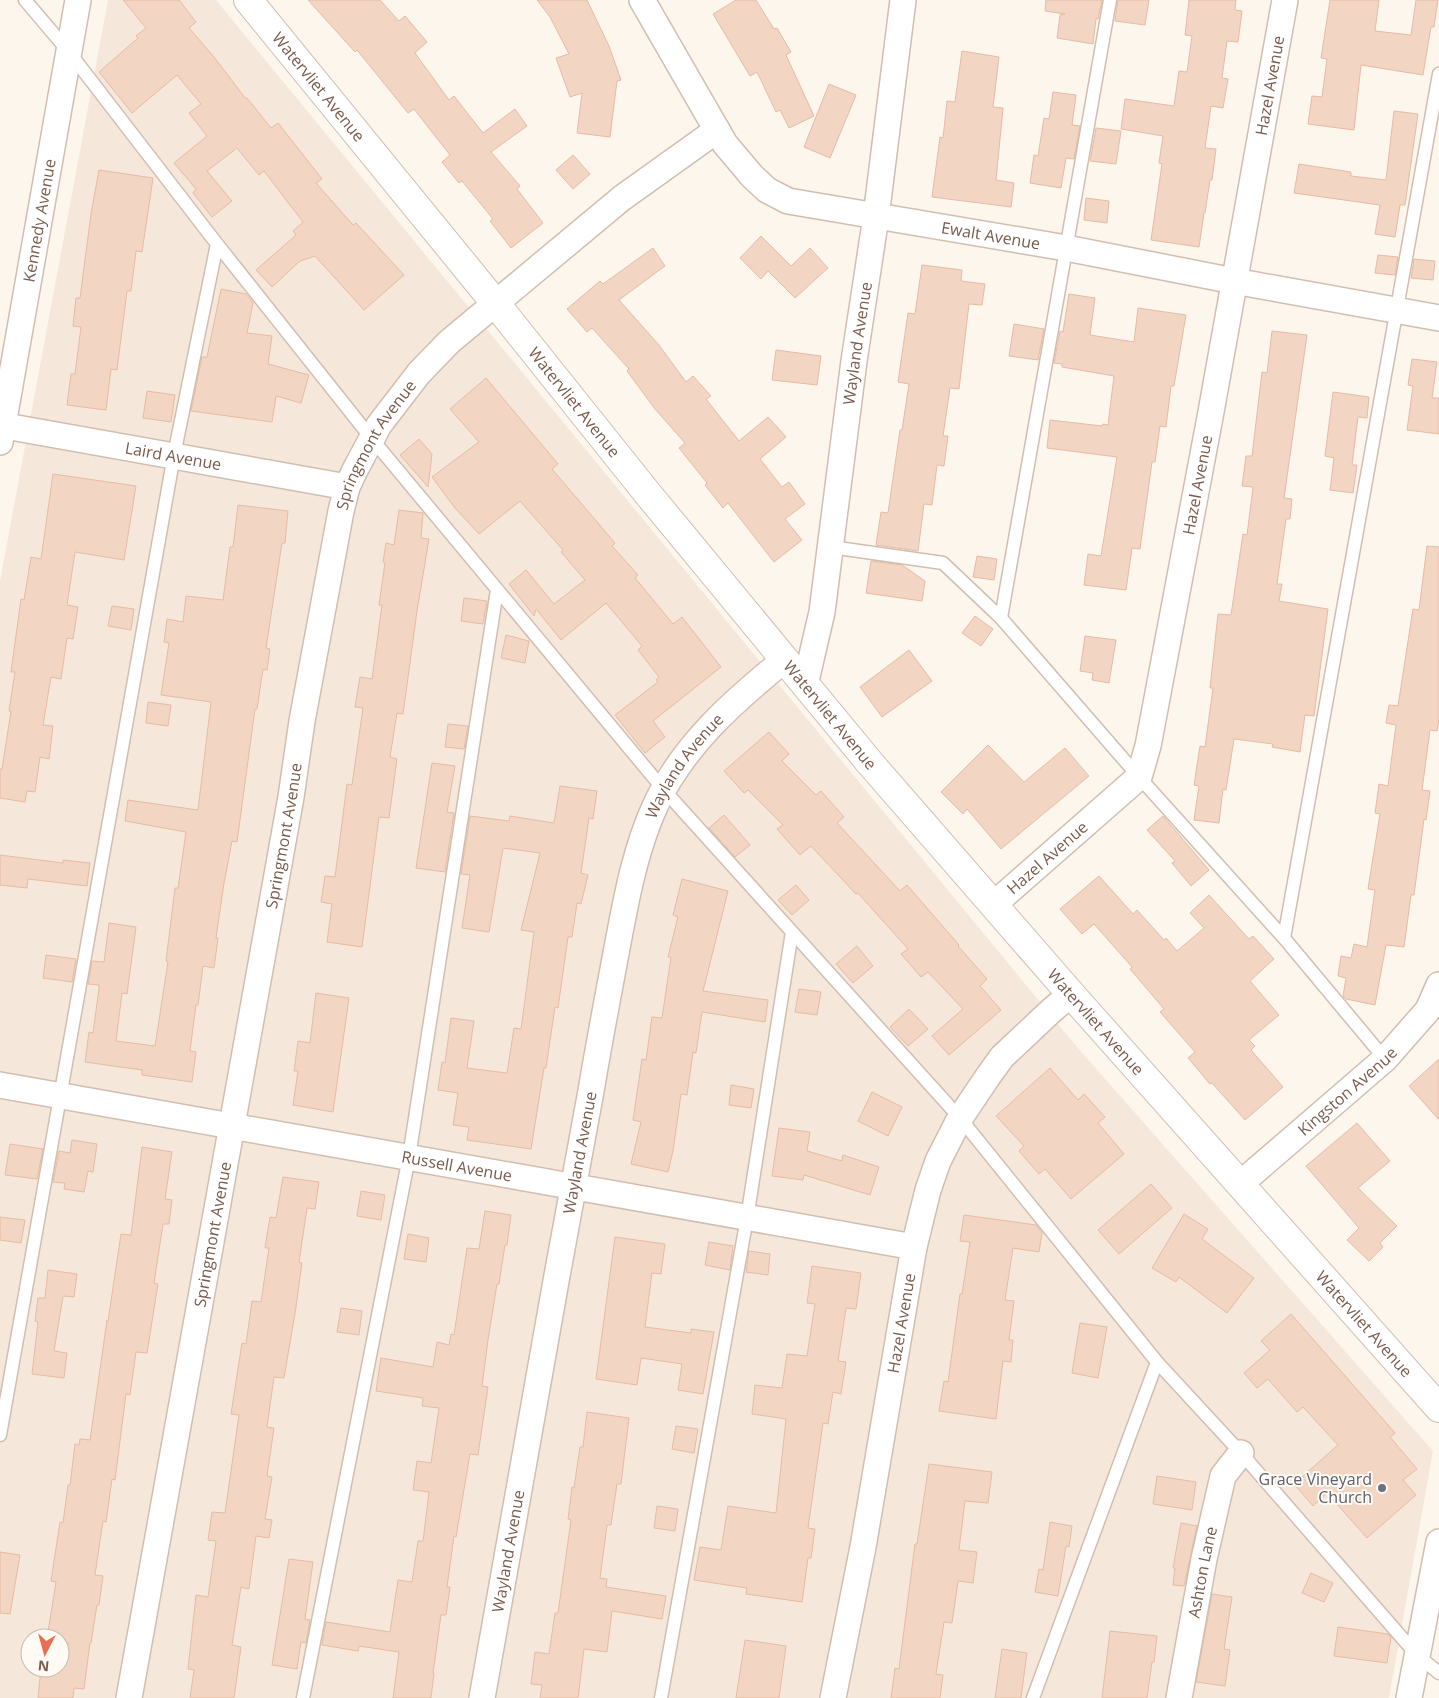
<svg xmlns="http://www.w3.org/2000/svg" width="1439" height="1698" viewBox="0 0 1439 1698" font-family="'Open Sans',sans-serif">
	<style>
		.residential { fill: #f5e8da; fill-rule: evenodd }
		.building { fill: #f3d5c3; stroke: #e6bba3 }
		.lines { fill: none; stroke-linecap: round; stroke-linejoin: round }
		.service-casing { stroke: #d1beb0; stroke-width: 15 }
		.minor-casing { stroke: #d1beb0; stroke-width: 28 }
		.tertiary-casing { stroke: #d1beb0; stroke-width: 30 }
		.service { stroke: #fff; stroke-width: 12 }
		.minor { stroke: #fff; stroke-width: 25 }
		.tertiary { stroke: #fff; stroke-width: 28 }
		.worship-dot { fill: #6b7280; stroke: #fffaf3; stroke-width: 2 }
		.labels { text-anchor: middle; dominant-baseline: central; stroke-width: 4; stroke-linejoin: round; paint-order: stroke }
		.street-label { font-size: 16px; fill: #7a5c4d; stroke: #fffaf3 }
		.worship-label { font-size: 16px; fill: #5b616d; stroke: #fffaf3; text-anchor: end }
	</style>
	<rect width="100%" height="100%" fill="#fdf6ec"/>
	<path class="residential" d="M108 0H216L1077 1047 1433 1451 1389 1698H0V581ZM30 1638H60V1668H30Z"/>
	<path class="building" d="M123 0H179L196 22 189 28 214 57 246 99 247 98 271 128 278 123 322 179 316 183 353 225 356 223 404 275 364 310 315 256 300 261 272 287 256 270 296 235 293 231 303 222 264 171 259 175 237 148 207 171 232 201 212 217 193 193 196 189 174 163 207 136 189 113 201 104 177 75 132 113 99 72 138 38 136 36 146 28Z
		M308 0H380L399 21 405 16 427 42 415 53 449 100 454 96 483 133 515 109 527 126 491 152 520 186 517 189 543 223 511 248 490 221 493 219 462 181 459 183 442 162 450 155 414 109 408 113 357 50 355 52Z
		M537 0H587L609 46 621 80 617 81 610 137 577 133 582 93 570 97 556 58 569 54 550 17Z
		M736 0H756L774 29 777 28 791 52 786 55 814 116 789 128 780 110 776 112 757 72 750 76 713 14Z
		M1046 0H1102L1098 19H1096L1093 44 1057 38 1060 15 1065 14 1045 11Z
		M1118 0H1149L1145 25 1115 21Z
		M1189 0H1236L1235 10 1242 11 1238 42 1227 41 1222 78 1228 79 1223 108 1211 106 1205 148 1216 149 1212 180H1210L1205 213H1204L1199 247 1151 240 1162 164 1159 163 1163 136 1121 129 1125 99 1174 106 1179 71 1187 72 1192 36 1185 35Z
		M1330 0H1379L1375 31 1411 35 1416 0H1438L1434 27H1431L1423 75 1361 65 1354 130 1308 124 1312 96 1322 97 1327 59 1321 58Z
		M962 51 999 57 993 107 1003 108 996 180 1014 183 1011 207 932 197 940 137 943 138 947 101 955 102Z
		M829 84 856 95 830 158 804 147Z
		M1053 92 1076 95 1072 125 1080 126 1074 159 1066 158 1061 188 1030 183 1034 155 1038 156 1044 118 1049 119Z
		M1394 111 1418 114 1405 205H1400L1395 237 1375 234 1380 205 1294 193 1299 164 1351 172V176L1386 180Z
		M1096 128 1121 131 1116 164 1090 161Z
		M573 155 590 174 573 189 556 170Z
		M99 170 153 178 142 252 136 251 131 291H127L117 370 111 369 106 410 67 405 71 374H75L81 327 73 326 76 298H80L91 214Z
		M1086 198 1109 201 1107 223 1084 220Z
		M761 236 791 266 810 248 828 268 795 298 768 271 761 279 740 258Z
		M653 248 665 266 619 300 659 345 686 382 693 376 711 396 706 399 739 441 768 417 786 437 760 459 782 487 789 482 805 504 785 519 802 540 774 562 728 503 723 508 705 485 707 483 679 448 685 443 655 409 627 371 629 369 592 328 587 332 567 309 600 281 603 284Z
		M1378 255 1398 257 1395 275 1375 273Z
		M1414 259 1435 261 1433 280 1411 278Z
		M922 265 962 270 961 281 985 284 982 305 969 304 959 389 950 388 943 436H948L944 466 937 465 932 505 924 504 918 551 876 545 881 512 888 513 900 430H902L909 384 898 382 908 313 915 314Z
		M221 289 246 294 253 303 247 333 272 336 268 364 309 375 301 403 276 396 272 422 191 411 202 357H207Z
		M1069 294 1095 298 1090 335 1134 342 1138 308 1186 315 1174 386H1171L1166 427 1160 426 1155 462H1152L1140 549 1132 548 1126 590 1084 585 1088 554 1101 556 1117 457 1047 448 1050 420 1102 426 1103 424 1108 425 1114 376 1062 367V364L1054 363 1060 331 1063 332Z
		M1014 324 1044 329 1038 360 1009 356Z
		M1272 331 1307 335 1284 498 1292 499 1290 519H1286L1277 584H1282L1279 601 1328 609 1314 716 1305 715 1300 752 1272 747 1273 744 1234 739 1226 790 1223 789 1219 823 1194 820 1199 786 1194 785 1200 746 1205 747 1213 688H1210L1218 614 1231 615 1243 534 1247 535 1253 487 1242 486 1246 456H1252L1262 372 1267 373Z
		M776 350 821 356 817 385 772 380Z
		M1412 359 1437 362 1432 398H1439V434L1407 430 1413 386 1408 385Z
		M486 378 558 464 552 469 615 543 612 546 638 575 635 578 673 624 682 617 721 667 653 721 665 737 645 753 615 715 658 682 656 680 659 677 638 650 642 646 606 603 561 640 536 609 534 616 509 584 526 570 554 604 585 580 561 552 563 550 520 501 479 534 455 508 432 477 479 442 450 409Z
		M147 391 175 395 171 422 143 418Z
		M1333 392 1369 397 1367 418 1358 417 1352 465H1357L1353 493 1330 490 1334 458 1325 456Z
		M419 439 432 454 428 487 400 455Z
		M53 474 136 486 124 560 75 552 67 605 78 607 73 639 67 638 61 679 51 677 43 725 53 726 49 759 40 757 35 792 27 791 25 802 0 798V769H2L11 711H9L15 672H11L21 599 24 600 31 557 41 559Z
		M238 505 288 511 285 543H282L266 648 270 649 267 670 263 669 257 709H255L237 842 232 841 224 883 216 938H218L214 968 203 966 198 1005H196L190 1051 196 1052 192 1082 142 1075V1070L85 1062 89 1032 93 1033 99 989V985L88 984 92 961 104 962 109 923 136 927 127 994 122 993 116 1041 155 1046 168 962 166 961 175 888H178L186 832 125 821 128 800 198 810 211 702 161 695 169 643 164 642 167 619 183 622 186 596 223 600 230 547H233Z
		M399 510 423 513 421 538 429 539 417 611 403 714 397 713 390 757 397 759 389 818 379 817 362 947 327 942 332 904 321 902 325 876 335 877 347 784 352 785 363 708 355 707 360 677 372 679 382 605H379L385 563 383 562 386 543 394 545Z
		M1427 546 1439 547V720L1437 731 1430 730 1422 790 1430 791 1426 820 1424 819 1414 895H1411L1404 947 1386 945 1375 1005 1346 999 1343 996 1346 978 1338 976 1341 956 1351 958 1354 944 1367 947 1375 890 1368 889 1380 814 1375 813 1379 784 1388 786 1396 725 1386 723 1389 705 1398 706 1413 609 1419 610Z
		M977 556 997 559 994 580 973 577Z
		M871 561 902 565 925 581 922 601 866 593Z
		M464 598 487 601 483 624 461 621Z
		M112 606 134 609 131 630 108 626Z
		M975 616 993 629 981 646 962 633Z
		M506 635 529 641 525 663 501 658Z
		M1085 636 1116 640 1109 683 1092 680 1093 673 1080 671Z
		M909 650 932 681 882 717 860 687Z
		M148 702 171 705 168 726 146 723Z
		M448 724 468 726 464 749 445 747Z
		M769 732 789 754 782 761 816 795 821 791 844 817 837 823 900 891 907 885 959 945 958 946 987 979 980 986 1001 1010 949 1055 932 1036 963 1009 928 972 921 977 901 954 908 949 858 893 856 894 811 846 800 855 777 829 783 825 748 790 744 793 724 771Z
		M988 745 1024 782 1065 748 1089 776 1001 849 967 809 963 814 941 792Z
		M432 763 455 766 447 812 454 813 445 872 416 868Z
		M560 786 597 791 593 819 589 818 581 873 588 875 581 904 577 903 572 937H568L558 1008 555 1007 546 1068H544L531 1149 467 1140 469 1127 453 1125 458 1093 438 1090 442 1062 445 1063 451 1018 474 1021 467 1068 507 1073 514 1028 521 1029 534 932 521 930 540 853 503 848 489 932 462 928 470 875 461 874 470 816 509 821 510 816 554 823Z
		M724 815 750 845 735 857 709 828Z
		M1163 816 1209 870 1191 886 1172 863 1175 861 1147 830Z
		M0 855 63 863V860L90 863 87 886 28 879 27 888 0 885Z
		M1099 876 1133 914 1137 910 1164 940 1166 938 1177 951 1204 928 1190 913 1209 895 1249 939 1253 936 1274 959 1250 981 1279 1015 1249 1040 1255 1046 1251 1050 1283 1087 1245 1120 1212 1083 1210 1084 1188 1058 1195 1052 1160 1012 1164 1009 1130 969 1132 967 1094 924 1082 934 1060 909Z
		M682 879 728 891 703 991 768 1000 765 1022 702 1012 696 1053 693 1052 687 1095 681 1094 673 1151 668 1172 631 1164 641 1122 633 1120 642 1059 646 1060 652 1017 662 1018 671 957H668L678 917 673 915Z
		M796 885 809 900 792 915 778 900Z
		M857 946 873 966 853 983 836 964Z
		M46 955 76 959 72 982 43 978Z
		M799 989 821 992 817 1015 795 1012Z
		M316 993 349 998 333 1112 293 1105 298 1071H294L298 1041 310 1043Z
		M909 1009 928 1029 908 1046 890 1027Z
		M1439 1059V1120L1409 1086Z
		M1050 1068 1078 1100 1084 1094 1105 1117 1098 1123 1124 1154 1071 1199 1045 1169 1039 1174 1019 1151 1024 1146 996 1116Z
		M731 1085 754 1089 751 1108 729 1105Z
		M872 1092 902 1107 888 1136 858 1121Z
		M1357 1123 1390 1161 1358 1188 1397 1226 1380 1243 1383 1247 1369 1261 1347 1240 1359 1228 1306 1166Z
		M779 1128 810 1132 807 1151 842 1161 843 1155 879 1167 870 1195 804 1175 803 1180 772 1176Z
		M72 1140 97 1144 93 1172 88 1171 84 1192 64 1189 65 1183 53 1182 59 1151 70 1153Z
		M10 1144 43 1149 37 1179 5 1175Z
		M142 1147 172 1152 165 1199 172 1200 169 1224H163L154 1283 158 1284 147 1353 136 1352 130 1395 126 1394 115 1480 112 1479 106 1522 103 1521 95 1575 103 1576 99 1605H97L91 1643H90L84 1689 74 1688 73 1698H38L41 1668H60V1638H47L56 1582 51 1581 60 1522 63 1523 68 1485H70L75 1444 79 1445 80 1439 90 1440 107 1320 108 1321 121 1234 131 1235Z
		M283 1177 319 1182 315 1209 307 1208 299 1262 302 1263 296 1307 284 1378 274 1377 267 1427 274 1428 267 1476 272 1477 265 1519 272 1520 269 1538 256 1536 249 1589 241 1587 232 1645 241 1647 234 1698H190L194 1670 188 1669 196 1595 208 1597 216 1541 208 1540 212 1512 225 1513 239 1415 231 1414 242 1343 246 1344 252 1301 261 1302 269 1248H265L270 1217 276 1218Z
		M1151 1184 1172 1208 1119 1254 1098 1230Z
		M361 1191 385 1195 381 1220 357 1216Z
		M485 1211 511 1215 507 1245H505L499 1284H497L488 1340 482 1386 488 1387 478 1455 470 1454 456 1537 454 1536 447 1587H450L446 1615H441L433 1673H434L431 1698H393L399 1652 359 1646 358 1651 322 1645 326 1622 390 1632 398 1580 412 1582 418 1541H423L429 1492 413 1490 417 1461 431 1463 439 1408 422 1406 423 1398 376 1391 381 1358 433 1367 437 1342 449 1345 451 1334 454 1335 467 1248 479 1249Z
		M1184 1214 1208 1229 1202 1239 1254 1278 1227 1313 1179 1277 1176 1282 1152 1268Z
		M964 1215 1036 1225 1042 1233 1039 1252 1013 1248 1005 1300 1014 1301 1009 1340H1013L1011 1362 1003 1361 996 1419 939 1411 944 1381 948 1382 960 1294H962L970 1242 960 1241Z
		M0 1217 25 1220 21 1243 0 1240Z
		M408 1234 429 1238 426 1262 404 1259Z
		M615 1237 665 1244 661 1274 652 1273 645 1327 691 1333V1329L714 1332 703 1394 678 1390 682 1364 641 1358 637 1385 596 1379Z
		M709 1242 733 1246 730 1270 705 1265Z
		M749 1251 770 1254 768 1275 746 1272Z
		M812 1266 861 1273 856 1309 846 1308 838 1361 846 1362 841 1394 833 1392 828 1424 823 1423 808 1528 815 1529 811 1558H808L802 1602 746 1594 747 1588 694 1580 700 1547 721 1550 728 1506 776 1513 786 1419 752 1414 755 1385 782 1388 787 1354 807 1356 815 1304 807 1303Z
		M48 1270 77 1274 74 1297 63 1296 54 1351 67 1353 64 1378 32 1374 38 1322 35 1321 38 1298H45Z
		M341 1308 362 1311 359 1335 337 1332Z
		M1291 1314 1395 1433 1390 1437 1417 1469 1403 1480 1416 1495 1367 1538 1327 1493 1313 1506 1294 1484 1338 1445 1303 1407 1297 1412 1268 1379 1257 1388 1244 1373 1270 1350 1261 1341Z
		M1080 1323 1107 1327 1098 1378 1072 1373Z
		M587 1412 629 1418 621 1484H617L611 1525H607L600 1578 607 1579 606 1587 666 1596 662 1619 612 1611 607 1652 584 1649 578 1698H540L542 1685 531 1684 535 1652 549 1654 555 1613H558L571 1520 568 1519 572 1487 574 1488 580 1447H583Z
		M676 1426 698 1429 694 1453 672 1449Z
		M929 1464 992 1472 988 1503 965 1501 959 1550 977 1552 973 1583 958 1581 952 1623 944 1622 936 1674 943 1675 940 1698H891L895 1668 899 1669 915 1544H917Z
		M1157 1476 1196 1482 1192 1510 1153 1504Z
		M657 1506 678 1509 675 1531 654 1528Z
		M1050 1522 1072 1526 1069 1547 1066 1546 1058 1596 1035 1592 1039 1569 1043 1570Z
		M1181 1523 1197 1526 1184 1586 1173 1585 1175 1568H1173Z
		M0 1552 20 1555 10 1614 0 1613Z
		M289 1559 313 1562 305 1619 310 1620 306 1643 301 1642 297 1669 272 1665Z
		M1311 1573 1333 1583 1324 1602 1302 1593Z
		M1212 1594 1232 1597 1224 1649 1230 1650 1225 1686 1196 1682Z
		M1338 1627 1388 1634 1391 1637 1387 1663 1334 1656Z
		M1110 1631 1157 1636 1154 1662H1152L1147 1698H1102Z
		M745 1640 786 1646 779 1698H736Z
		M1002 1649 1027 1653 1021 1698H995Z"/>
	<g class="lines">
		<defs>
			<path id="service" d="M25 0 69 52 217 244 372 439 664 790 960 1118 1157 1362 1241 1453 1417 1655 1439 1673
				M831 547 943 563 1001 618 1139 777 1284 938 1385 1059
				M1001 618 1110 0
				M1284 938 1439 74
				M0 1435 174 455 217 244
				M303 1698 409 1157 497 590
				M661 1698 747 1218 792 932
				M1033 1698 1157 1362"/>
			<g id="minor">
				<path id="s1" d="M642 0 725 144 752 176 767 190 788 201 1066 248 1234 281 1439 318"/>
				<path id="s2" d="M0 425 347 487"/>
				<path id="s3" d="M0 442 78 0"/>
				<path id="s4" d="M805 685 822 612 854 361 876 217 903 0"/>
				<path id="s5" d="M993 905 1139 777 1148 746 1211 412 1285 0"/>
				<path id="s6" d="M0 1085 914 1247"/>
				<path id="s7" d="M1240 1184 1385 1059 1428 1010 1439 985"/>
				<path id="s8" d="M129 1698 291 797 302 721 341 511 347 487 355 470 379 425 419 373 449 342 622 198 717 130"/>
				<path id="s9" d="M482 1698C518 1495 553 1293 591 1091 599 1043 608 996 617 948 626 900 635 849 656 804 684 744 734 701 784 660"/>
				<path id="s10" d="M833 1698 863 1547 914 1247 928 1190 938 1161 960 1118 989 1075 1002 1057 1052 1010 1071 994"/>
				<path id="s11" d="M1179 1698 1204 1559 1223 1476 1241 1453"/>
				<path d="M1409 1698 1439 1542"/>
			</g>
			<g id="tertiary">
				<path id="s12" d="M248 0 496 304 648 494 870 763 1071 994 1439 1408"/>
			</g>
		</defs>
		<use href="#service" class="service-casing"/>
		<use href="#minor" class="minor-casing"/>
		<use href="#tertiary" class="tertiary-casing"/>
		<use href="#service" class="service"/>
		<use href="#minor" class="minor"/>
		<use href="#tertiary" class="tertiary"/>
	</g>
	<circle class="worship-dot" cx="1382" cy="1488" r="5"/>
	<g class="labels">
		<g class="street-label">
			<text stroke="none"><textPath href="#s5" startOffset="898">Hazel Avenue</textPath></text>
			<text stroke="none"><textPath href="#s12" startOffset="112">Watervliet Avenue</textPath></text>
			<text stroke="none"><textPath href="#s3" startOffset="225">Kennedy Avenue</textPath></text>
			<text stroke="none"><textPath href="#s1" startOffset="458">Ewalt Avenue</textPath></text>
			<text stroke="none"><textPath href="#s4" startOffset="346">Wayland Avenue</textPath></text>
			<text stroke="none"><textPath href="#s12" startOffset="518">Watervliet Avenue</textPath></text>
			<text stroke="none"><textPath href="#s8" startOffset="1281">Springmont Avenue</textPath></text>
			<text stroke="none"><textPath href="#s2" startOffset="176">Laird Avenue</textPath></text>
			<text stroke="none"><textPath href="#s5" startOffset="492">Hazel Avenue</textPath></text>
			<text stroke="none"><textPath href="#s12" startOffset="922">Watervliet Avenue</textPath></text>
			<text stroke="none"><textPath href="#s9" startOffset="959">Wayland Avenue</textPath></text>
			<text stroke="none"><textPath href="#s8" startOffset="876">Springmont Avenue</textPath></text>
			<text stroke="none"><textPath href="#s5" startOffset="72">Hazel Avenue</textPath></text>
			<text stroke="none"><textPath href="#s12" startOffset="1328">Watervliet Avenue</textPath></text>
			<text stroke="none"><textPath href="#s7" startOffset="142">Kingston Avenue</textPath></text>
			<text stroke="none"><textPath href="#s9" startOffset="554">Wayland Avenue</textPath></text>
			<text stroke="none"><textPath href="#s6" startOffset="464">Russell Avenue</textPath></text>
			<text stroke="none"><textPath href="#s8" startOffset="471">Springmont Avenue</textPath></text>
			<text stroke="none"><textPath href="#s10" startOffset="381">Hazel Avenue</textPath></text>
			<text stroke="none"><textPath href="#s12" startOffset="1732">Watervliet Avenue</textPath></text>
			<text stroke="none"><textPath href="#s9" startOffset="149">Wayland Avenue</textPath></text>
			<text stroke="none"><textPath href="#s11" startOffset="128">Ashton Lane</textPath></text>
		</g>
		<g class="worship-label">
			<text x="1372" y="1479">Grace Vineyard<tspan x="1372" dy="18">Church</tspan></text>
		</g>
	</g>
	<g transform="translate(45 1653) rotate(186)"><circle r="24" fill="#fffaf3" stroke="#cabbb1"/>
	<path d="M0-4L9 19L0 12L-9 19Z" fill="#e76f51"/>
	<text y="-8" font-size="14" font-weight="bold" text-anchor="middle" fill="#7a5c4d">N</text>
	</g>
</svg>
